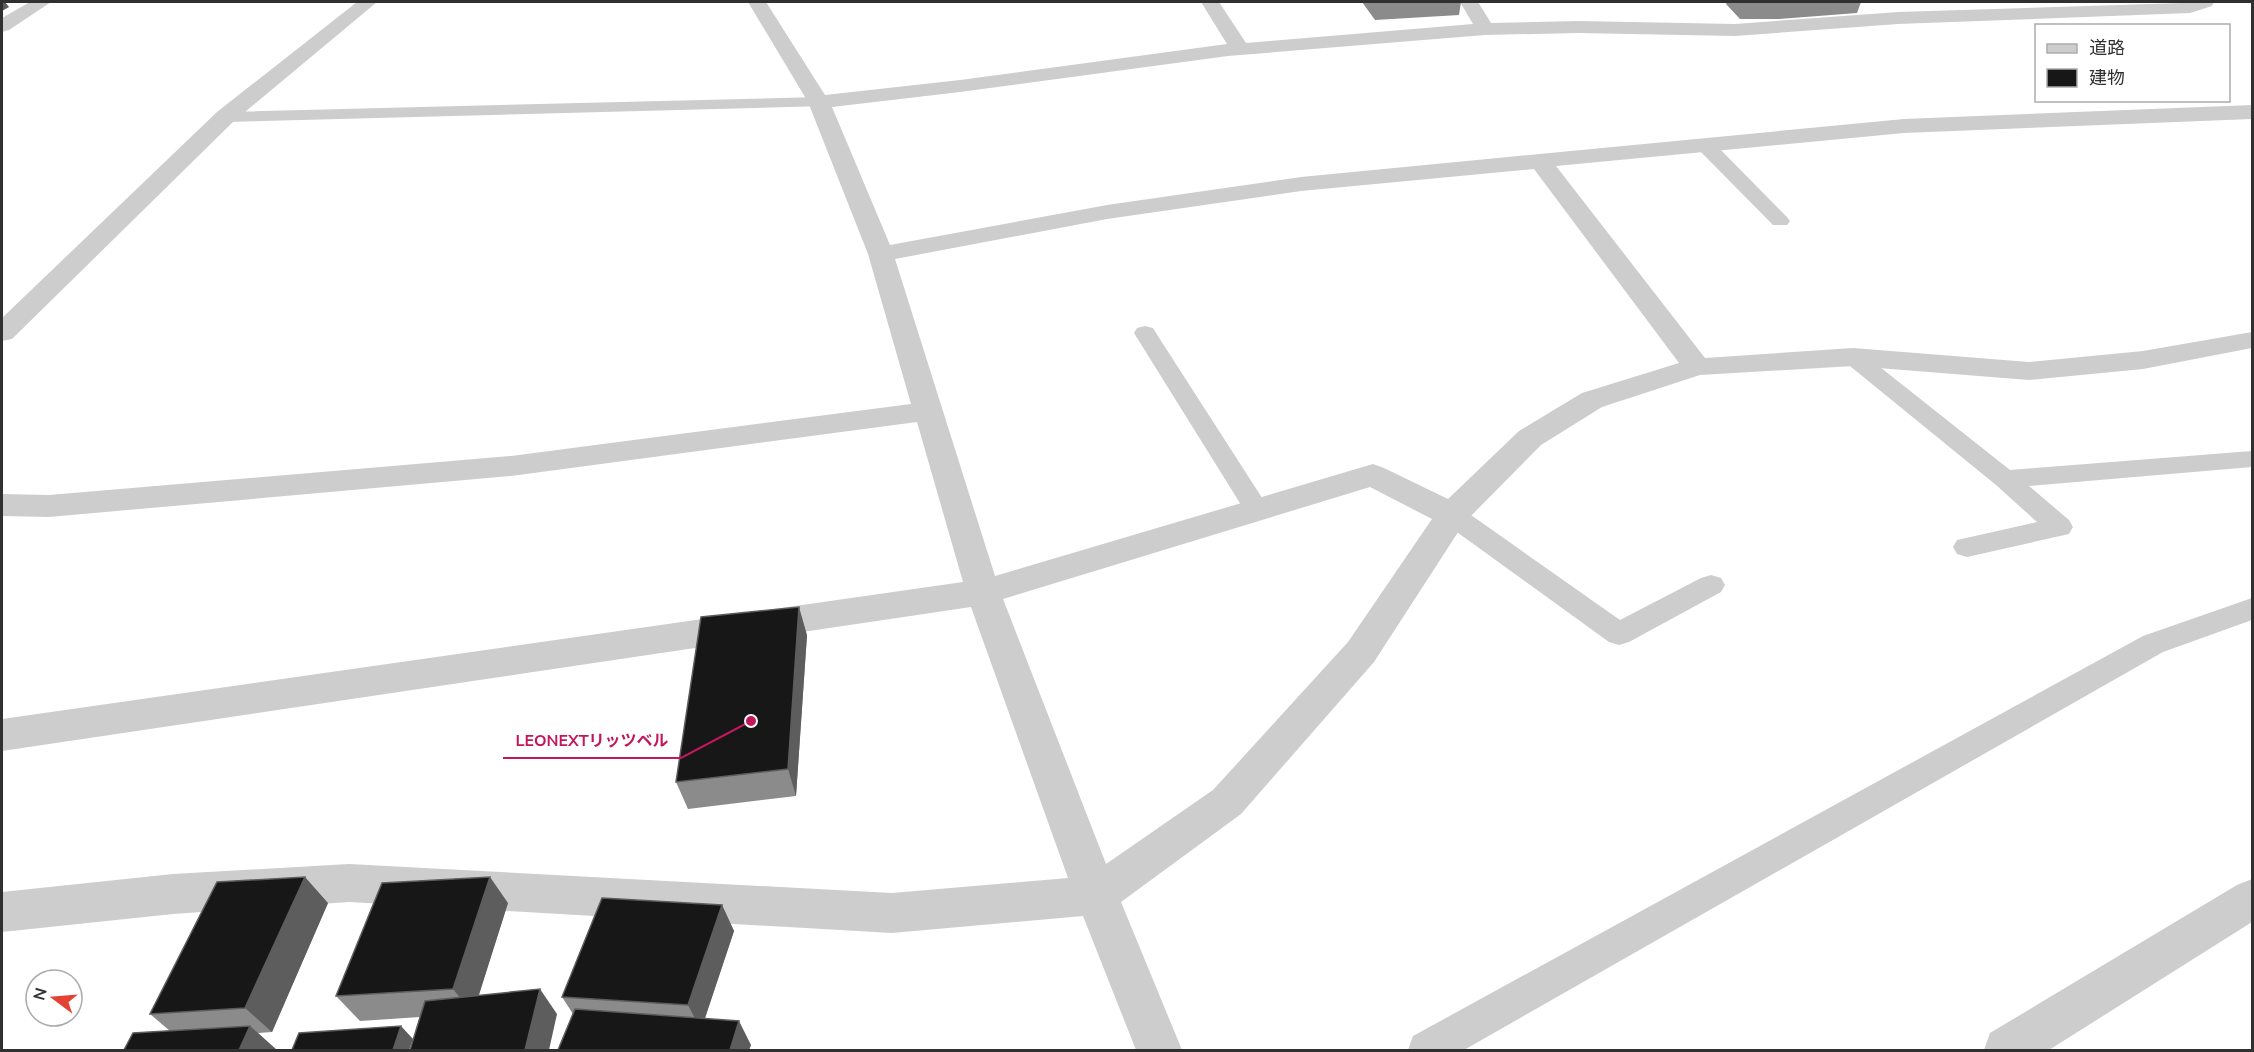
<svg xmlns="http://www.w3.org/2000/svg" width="2254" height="1052" viewBox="0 0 2254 1052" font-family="'Nunito Sans','Noto Sans JP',sans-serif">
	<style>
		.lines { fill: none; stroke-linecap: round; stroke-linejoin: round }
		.service { fill: #cdcdcd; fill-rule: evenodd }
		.minor { fill: #cdcdcd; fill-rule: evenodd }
		.wall { fill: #8b8b8b }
		.shaded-wall { fill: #5d5d5d }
		.building { fill: #171717; stroke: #5d5d5d; stroke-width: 1.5 }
		.leader { fill: none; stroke: #c2185b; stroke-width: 2 }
		.callout-dot { fill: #c2185b; stroke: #fff; stroke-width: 2 }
		.callout-label { font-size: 16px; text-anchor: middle; font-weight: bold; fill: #c2185b; stroke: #fff; stroke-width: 6; stroke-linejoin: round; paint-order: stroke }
	</style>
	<rect width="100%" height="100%" fill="#fff"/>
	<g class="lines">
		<path class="service" d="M819 97 825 98 828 102 825 106 225 122 219 121 216 117 219 113 225 112Z
			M1706 140 1713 142 1787 217 1790 221 1787 225H1773L1699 150 1697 146 1699 142Z
			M1145 326 1153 328 1156 333 1266 504 1270 510 1266 516 1257 519 1248 516 1134 333 1137 328Z
			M1853 350 1861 352 2010 470 2252 451V467L2029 486 2069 520 2073 527 2069 534 1967 557 1957 554 1953 547 1957 540 2037 522 1996 485 1845 362 1841 357 1845 352Z
			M1452 506 1461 508 1620 620 1701 578 1711 575 1721 578 1725 585 1721 592 1629 642 1619 645 1609 642 1443 522 1439 515 1443 508Z
			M2252 598V620L2163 652 1464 1050H1408L1413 1036 2143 636Z"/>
		<path class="minor" d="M30 2H51L9 30 2 32V18Z
			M357 2H377L233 122 12 339 2 341V318L217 112Z
			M748 2H766L825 95 960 80 1227 44 1201 2H1219L1246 43 1473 24 1460 2H1478L1491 23 1578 21 1735 24 1898 12 2214 2 2212 6 2190 13 1898 24 1735 36 1578 33 1485 35 1228 56 960 92 832 107 890 245 1107 205 1301 177 1904 119 2252 105V119L1904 133 1556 166 1705 358 1853 348 2029 362 2143 351 2252 332V348L2143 369 2029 380 1853 366 1700 375 1602 407 1541 445 1464 523 1374 662 1241 814 1121 902 1182 1050H1136L1083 916 892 933 349 902 173 914 2 932V892L173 874 349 864 892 893 1068 878 971 607 2 751V719L963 582 917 422 511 476 49 517 2 516V494L49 495 511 456 911 404 868 254 808 102ZM1534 169 1679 363 1582 393 1519 431 1448 499 1384 468 1373 464 995 576 895 259 1107 219 1301 191ZM1370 487 1432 519 1348 642 1213 790 1106 864 1003 599Z
			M2252 879V922L2049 1050H1984L1990 1033 2237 885Z"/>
	</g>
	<path class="wall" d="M1362 2H1461L1459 15 1375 20Z
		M1727 2H1861L1857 13 1779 19H1740L1726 4Z
		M807 635 796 796 688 809 676 782Z
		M328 903 272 1032 258 1033 276 1050H124L170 1031 150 1014Z
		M508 903 478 996 557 1014 420 1017 360 1021 336 996Z
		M722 905 734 931 705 1018 751 1045 749 1050H558L573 1014 562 997Z"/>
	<path class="shaded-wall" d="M2 2H5L9 7 2 11Z
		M799 607 807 635 796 796 788 769Z
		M305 877 328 903 272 1032 245 1008Z
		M490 877 508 903 473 1014 453 989Z
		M722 905 734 931 701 1030 688 1005Z
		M540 989 557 1014 549 1050H525Z
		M739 1021 751 1045 749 1050H730Z
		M250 1026 277 1050H239Z
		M401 1026 413 1039 409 1050H393Z"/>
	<path class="building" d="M799 607 788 769 676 782 701 617Z
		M305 877 245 1008 150 1014 217 882Z
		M490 877 453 989 336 996 382 883Z
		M602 898 722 905 688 1005 562 997Z
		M540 989 525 1050H410L425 1001Z
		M575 1009 739 1021 730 1050H558Z
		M250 1026 239 1050H124L133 1033Z
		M401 1026 393 1050H292L299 1033Z"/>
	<path class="leader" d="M751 721L681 758H503"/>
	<circle class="callout-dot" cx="751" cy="721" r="6"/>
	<g class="callout-label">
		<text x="592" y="746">LEONEXTリッツベル</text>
	</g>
	<rect width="2254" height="1052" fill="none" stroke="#303030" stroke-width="6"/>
	<rect x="2035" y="24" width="195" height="78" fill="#ffffff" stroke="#acacac" stroke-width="1.5"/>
	<rect x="2047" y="44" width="30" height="9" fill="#cdcdcd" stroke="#acacac" stroke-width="1.5"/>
	<text x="2089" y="54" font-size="18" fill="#303030">道路</text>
	<rect x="2047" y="69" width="30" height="18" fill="#171717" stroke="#acacac" stroke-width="1.5"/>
	<text x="2089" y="84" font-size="18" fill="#303030">建物</text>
	<g transform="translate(54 998) rotate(286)"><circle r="28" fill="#ffffff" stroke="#acacac" stroke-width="1.5"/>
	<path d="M0-4.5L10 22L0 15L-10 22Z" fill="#e44234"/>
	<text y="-9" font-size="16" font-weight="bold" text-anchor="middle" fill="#303030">N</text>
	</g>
</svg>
